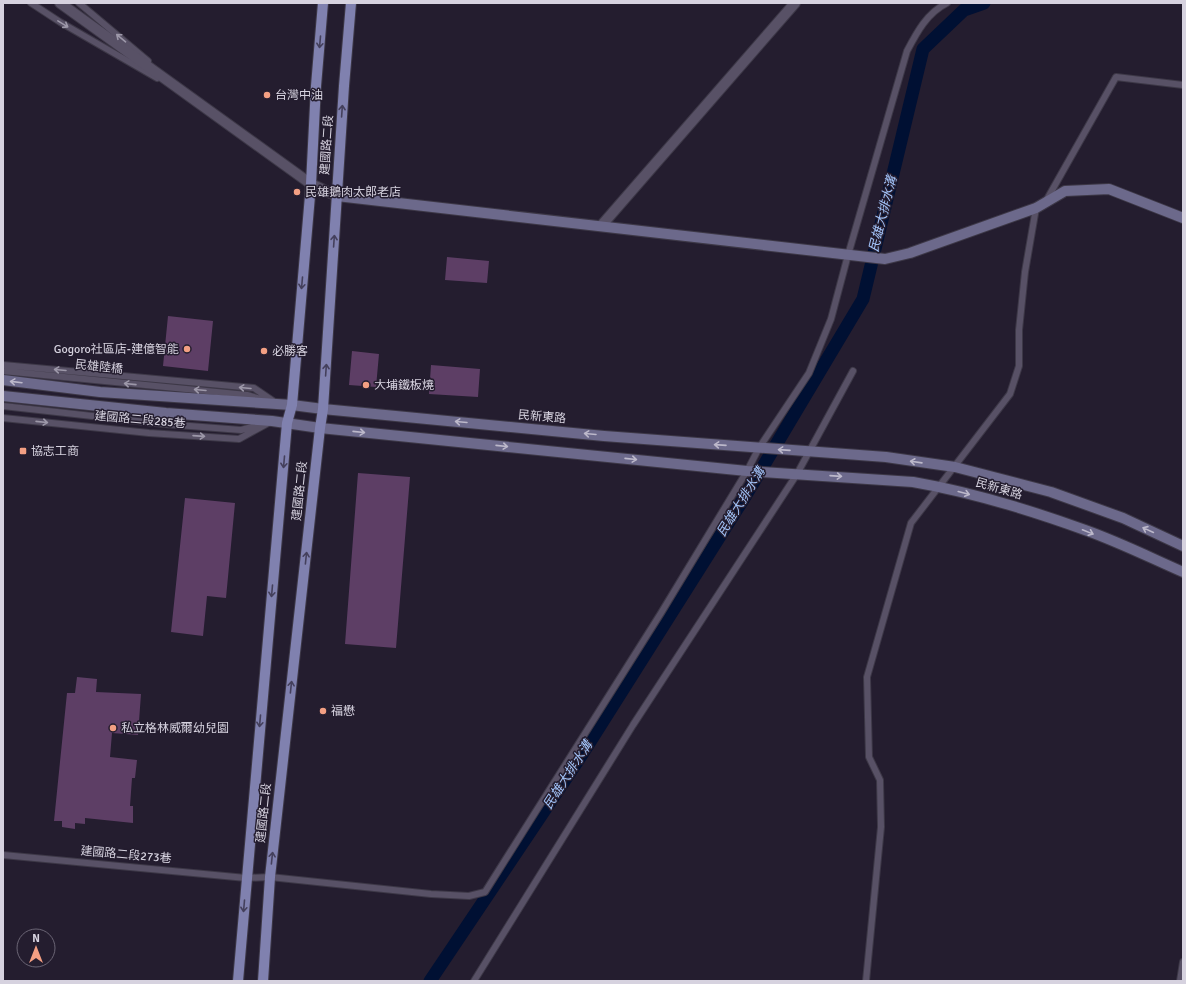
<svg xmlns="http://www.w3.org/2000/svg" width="1186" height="984" viewBox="0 0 1186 984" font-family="Signika,'Noto Sans TC',sans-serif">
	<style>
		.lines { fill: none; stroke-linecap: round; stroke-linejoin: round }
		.canal { stroke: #001033; stroke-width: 13 }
		.building { fill: #5d3e65 }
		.lane-casing { stroke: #3d3847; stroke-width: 8 }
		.street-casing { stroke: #3d3847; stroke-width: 12 }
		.secondary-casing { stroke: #3d3847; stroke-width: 12 }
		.primary-casing { stroke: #3d3847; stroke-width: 12 }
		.lane { stroke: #585166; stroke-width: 6 }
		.street { stroke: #585166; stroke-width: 10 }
		.secondary { stroke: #6c698b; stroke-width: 10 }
		.primary { stroke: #8081af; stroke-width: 10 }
		.oneway { stroke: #9d98a9 }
		.oneway2 { stroke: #44405c }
		.oneway3 { stroke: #bcb8ca }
		.poi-dot { fill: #f39f83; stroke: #241d2f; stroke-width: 1.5 }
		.labels { text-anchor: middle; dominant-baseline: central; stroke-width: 3; stroke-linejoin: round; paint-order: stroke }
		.poi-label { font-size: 12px; fill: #d6d2df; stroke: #241d2f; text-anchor: start }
		.street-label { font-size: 12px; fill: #d6d2df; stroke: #241d2f }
		.water-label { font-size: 13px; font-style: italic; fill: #a3c4fa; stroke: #241d2f }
	</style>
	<rect width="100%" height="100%" fill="#241d2f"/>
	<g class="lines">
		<path class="canal" d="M430 981 581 756 746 495 863 299 923 49 964 10 984 3"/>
	</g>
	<path class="building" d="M447 257 489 261 487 283 445 280Z
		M168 316 213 321 208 371 163 366Z
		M352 351 379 354 376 387 349 385Z
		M431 365 480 369 478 397 429 394Z
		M358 473 410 477 396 648 345 644Z
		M185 498 235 503 226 598 207 596 203 636 171 632Z
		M77 677 97 679 96 692 141 694 138 735 112 733 110 757 137 760 135 778H132L130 806H133V823L85 818V824L75 823V829L62 827V821H54L67 693H75Z"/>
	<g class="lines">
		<defs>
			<path id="lane" d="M31 3 60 22 157 78
				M79 3 148 61
				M1046 201 1116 77 1183 85
				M3 365 254 388 276 403
				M3 371 247 395 264 400
				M3 406 164 424 241 430 259 425
				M3 418 149 433 239 439 270 422
				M3 855 246 878 270 877 431 894 469 896 485 892 661 613 747 471 759 448 809 373 831 319 848 255 907 51C917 32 927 13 947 3
				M474 981 633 725 797 474 853 371
				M866 981 881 827 880 780 869 757 867 677 911 523 1010 394 1019 366V330L1025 272 1036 208
				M1180 981 1183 962"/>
			<path id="street" d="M60 3 311 184 337 196
				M601 226 795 3"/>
			<path id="secondary" d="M337 196 885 259 910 253 1036 208 1065 191 1109 189 1183 218
				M3 380 100 392 292 405 323 409 604 436 886 457 955 467 1051 492 1123 518 1183 546
				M3 396 166 413 272 421 320 428 747 471 913 482C971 492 1030 510 1085 530 1119 542 1151 558 1183 572"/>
			<path id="primary" d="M238 981 287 423 292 405 311 184 316 86 323 3
				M263 981 270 877 320 428 323 409 344 86 351 3"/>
		</defs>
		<use href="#lane" class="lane-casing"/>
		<use href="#street" class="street-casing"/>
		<use href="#secondary" class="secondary-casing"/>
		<use href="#primary" class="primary-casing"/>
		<use href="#lane" class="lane"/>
		<use href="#street" class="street"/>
		<use href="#secondary" class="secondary"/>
		<use href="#primary" class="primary"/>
	</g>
	<defs><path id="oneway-shaft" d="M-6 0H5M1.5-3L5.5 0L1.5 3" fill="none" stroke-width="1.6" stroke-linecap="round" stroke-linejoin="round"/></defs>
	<g class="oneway">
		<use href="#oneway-shaft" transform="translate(63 24) rotate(31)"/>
		<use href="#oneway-shaft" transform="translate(121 38) rotate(-140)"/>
		<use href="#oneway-shaft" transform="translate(60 370) rotate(-175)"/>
		<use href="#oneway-shaft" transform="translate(130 384) rotate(-174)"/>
		<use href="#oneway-shaft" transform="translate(245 388) rotate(-175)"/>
		<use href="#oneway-shaft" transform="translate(200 390) rotate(-175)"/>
		<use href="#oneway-shaft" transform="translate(42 422) rotate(6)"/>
		<use href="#oneway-shaft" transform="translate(199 436) rotate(4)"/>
	</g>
	<g class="oneway2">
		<use href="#oneway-shaft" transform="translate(320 42) rotate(95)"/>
		<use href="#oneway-shaft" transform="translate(342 111) rotate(-86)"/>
		<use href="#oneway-shaft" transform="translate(334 241) rotate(-86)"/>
		<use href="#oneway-shaft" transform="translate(302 283) rotate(95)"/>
		<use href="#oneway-shaft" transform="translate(326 370) rotate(-86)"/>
		<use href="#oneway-shaft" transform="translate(284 462) rotate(95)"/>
		<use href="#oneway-shaft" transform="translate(306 558) rotate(-84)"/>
		<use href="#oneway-shaft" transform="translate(272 591) rotate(95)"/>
		<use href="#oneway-shaft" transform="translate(291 687) rotate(-84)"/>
		<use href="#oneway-shaft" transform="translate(260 721) rotate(95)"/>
		<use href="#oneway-shaft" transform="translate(272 858) rotate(-84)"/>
		<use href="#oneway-shaft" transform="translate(244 906) rotate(95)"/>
	</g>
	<g class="oneway3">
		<use href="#oneway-shaft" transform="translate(16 382) rotate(-173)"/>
		<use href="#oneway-shaft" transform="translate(461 422) rotate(-175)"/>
		<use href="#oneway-shaft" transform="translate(359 432) rotate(6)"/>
		<use href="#oneway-shaft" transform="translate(590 434) rotate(-175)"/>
		<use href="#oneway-shaft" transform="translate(720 445) rotate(-176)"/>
		<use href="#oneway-shaft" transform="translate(502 446) rotate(6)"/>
		<use href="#oneway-shaft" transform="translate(784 450) rotate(-176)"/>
		<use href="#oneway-shaft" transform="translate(631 459) rotate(6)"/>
		<use href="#oneway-shaft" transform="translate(916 462) rotate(-172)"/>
		<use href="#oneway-shaft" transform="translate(836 476) rotate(4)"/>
		<use href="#oneway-shaft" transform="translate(964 493) rotate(15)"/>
		<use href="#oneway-shaft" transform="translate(1148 530) rotate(-155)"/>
		<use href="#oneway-shaft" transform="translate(1088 532) rotate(22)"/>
	</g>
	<g class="poi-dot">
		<circle cx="267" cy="95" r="4"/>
		<circle cx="297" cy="192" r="4"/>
		<circle cx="187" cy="349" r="4"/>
		<circle cx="264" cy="351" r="4"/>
		<circle cx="366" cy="385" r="4"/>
		<rect x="19" y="447" width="8" height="8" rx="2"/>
		<circle cx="323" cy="711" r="4"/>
		<circle cx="113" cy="728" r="4"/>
	</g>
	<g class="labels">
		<g class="poi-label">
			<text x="275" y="95">台灣中油</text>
			<text x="305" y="192">民雄鵝肉太郎老店</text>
			<text x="179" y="349" text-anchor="end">Gogoro社區店-建億智能</text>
			<text x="272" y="351">必勝客</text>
			<text x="374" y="385">大埔鐵板燒</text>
			<text x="31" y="451">協志工商</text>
			<text x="331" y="711">福懋</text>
			<text x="121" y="728">私立格林威爾幼兒園</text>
		</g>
		<g class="street-label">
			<text transform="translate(327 145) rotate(-86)">建國路二段</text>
			<text transform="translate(99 367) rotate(6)">民雄陸橋</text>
			<text transform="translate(542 417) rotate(5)">民新東路</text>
			<text transform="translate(140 420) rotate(5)">建國路二段285巷</text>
			<text transform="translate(999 489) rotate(16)">民新東路</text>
			<text transform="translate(300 491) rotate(-84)">建國路二段</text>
			<text transform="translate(264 813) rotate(-84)">建國路二段</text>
			<text transform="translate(126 855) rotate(5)">建國路二段273巷</text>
		</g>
		<g class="water-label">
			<text transform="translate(883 214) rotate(-76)">民雄大排水溝</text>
			<text transform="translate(741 502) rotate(-58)">民雄大排水溝</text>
			<text transform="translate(568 775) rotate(-57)">民雄大排水溝</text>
		</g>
	</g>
	<rect width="1186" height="984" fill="none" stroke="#d6d2df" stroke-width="8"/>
	<g transform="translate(36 948)"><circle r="19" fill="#241d2f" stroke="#6b6575"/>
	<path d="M0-3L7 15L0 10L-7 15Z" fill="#f39f83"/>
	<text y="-6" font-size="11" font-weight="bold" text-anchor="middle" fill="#d6d2df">N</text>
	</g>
</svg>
